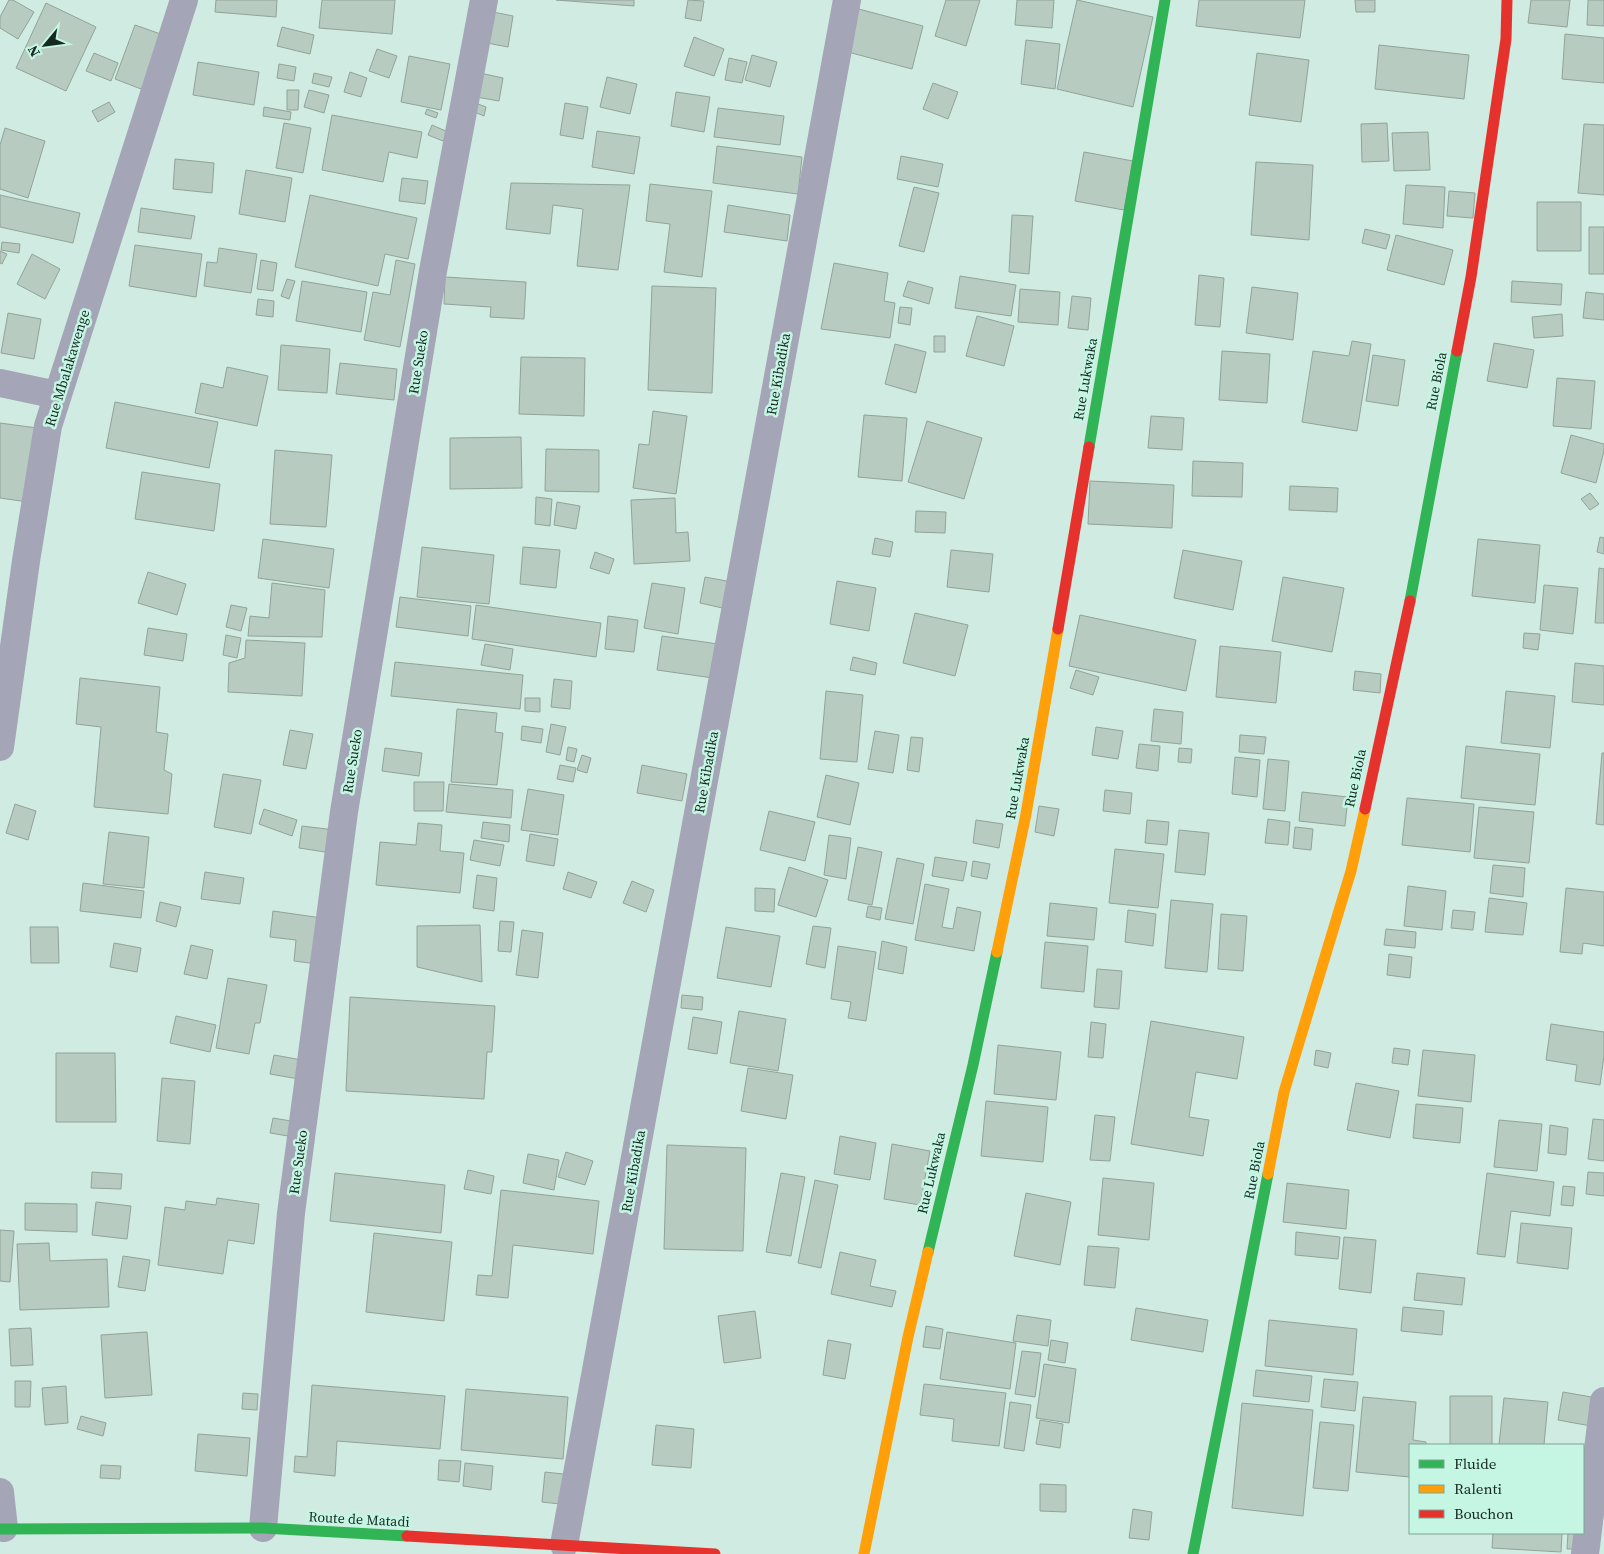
<svg xmlns="http://www.w3.org/2000/svg" width="1604" height="1554" viewBox="0 0 1604 1554" font-family="'Source Serif 4',serif">
	<style>
		.building { fill: #b8cbc1; stroke: #91a39a }
		.lines { fill: none; stroke-linecap: round; stroke-linejoin: round }
		.street { stroke: #a4a5b6; stroke-width: 28 }
		.fast { stroke: #30b455; stroke-width: 11 }
		.slow { stroke: #ff9f0a; stroke-width: 11 }
		.jam { stroke: #e5322d; stroke-width: 11 }
		.labels { text-anchor: middle; dominant-baseline: central; stroke-width: 5; stroke-linejoin: round; paint-order: stroke }
		.street-label { font-size: 14px; fill: #152821; stroke: #c5f6e4 }
	</style>
	<rect width="100%" height="100%" fill="#d0ebe1"/>
	<path class="building" d="M9 0H13L34 12 18 39 0 28V17Z
		M216 0H277L276 17 215 12Z
		M322 0H395L392 34 319 28Z
		M556 0H634V6Z
		M688 0 704 1 701 21 685 18Z
		M946 0H980L966 46 935 36Z
		M1017 0H1054L1052 28 1015 25Z
		M1077 0 1153 17 1133 107 1057 89Z
		M1199 0H1305L1300 38 1196 26Z
		M1355 0H1375V12H1356Z
		M1531 0H1570L1567 27 1528 23Z
		M1588 0H1604V26L1587 25Z
		M46 3 96 27 66 91 16 68Z
		M855 8 923 26 912 69 844 51Z
		M493 12 513 16 508 47 487 43Z
		M135 25 169 37 149 92 115 79Z
		M282 27 314 35 310 54 277 46Z
		M1565 34 1604 38V83L1562 79Z
		M694 37 724 49 714 76 684 66Z
		M1026 40 1060 44 1055 89 1021 84Z
		M1379 45 1469 55 1464 99 1375 89Z
		M377 49 397 56 389 78 369 71Z
		M94 53 118 63 111 81 86 71Z
		M1257 53 1309 60 1301 122 1249 115Z
		M752 55 777 62 770 87 745 80Z
		M409 56 450 64 441 110 401 102Z
		M729 58 747 62 742 83 725 80Z
		M198 62 259 72 254 105 193 95Z
		M279 64 296 67 294 81 277 78Z
		M350 72 367 78 361 97 344 92Z
		M314 73 332 77 329 87 312 83Z
		M480 73 503 78 499 101 476 97Z
		M607 77 637 84 630 114 600 107Z
		M933 83 958 92 948 119 923 109Z
		M287 90H299L298 110H287Z
		M309 90 329 95 324 113 304 107Z
		M676 92 710 97 704 132 671 126Z
		M470 101 486 107 484 116 467 109Z
		M109 102 115 112 98 122 92 111Z
		M565 103 588 107 583 139 560 135Z
		M264 107 291 112 290 120 263 116Z
		M718 108 784 116 780 145 714 137Z
		M427 109 438 113 436 118 425 114Z
		M332 115 422 132 417 158 389 152 383 182 322 170Z
		M284 123 311 128 303 173 276 168Z
		M1387 123 1389 161 1362 162 1361 124Z
		M1584 124 1604 125V195L1578 193Z
		M432 125 448 132 443 141 428 135Z
		M5 128 45 141 28 198 0 189V145Z
		M597 131 640 137 634 174 592 167Z
		M1428 132 1430 170 1394 171 1392 133Z
		M717 146 802 157 798 194 713 183Z
		M1084 152 1133 161 1124 210 1075 201Z
		M901 156 943 164 938 187 897 179Z
		M175 159 214 163 212 193 173 189Z
		M1256 162 1313 165 1309 240 1251 235Z
		M246 170 292 178 285 222 239 214Z
		M402 178 428 181 425 204 399 201Z
		M511 183 630 185 618 270 577 266 583 209 553 205 550 234 506 229Z
		M650 184 712 191 702 277 664 272 670 224 646 221Z
		M1406 185 1445 187 1443 228 1403 224Z
		M914 187 939 193 924 252 899 246Z
		M1449 191 1475 193 1473 218 1447 216Z
		M0 195 80 213 73 243 0 227Z
		M310 195 417 218 408 259 385 254 378 286 295 267Z
		M1537 202H1581V251H1537Z
		M728 205 790 215 787 241 724 232Z
		M141 208 195 216 191 239 138 232Z
		M1012 215 1033 216 1029 274 1009 272Z
		M1589 227H1604V274H1589Z
		M1365 229 1390 235 1386 249 1362 243Z
		M1396 235 1453 250 1444 285 1387 270Z
		M2 242 20 244 19 253 1 250Z
		M135 245 202 254 196 297 129 286Z
		M219 248 257 254 251 293 204 286 207 262 217 263Z
		M0 251 7 254 2 264 0 263Z
		M32 254 60 269 45 299 17 284Z
		M261 260 277 263 273 291 257 289Z
		M396 260 415 264 400 347 364 340 373 292 390 295Z
		M834 263 888 273 884 301 895 303 890 338 821 329Z
		M1199 275 1224 278 1220 327 1195 325Z
		M960 276 1016 285 1011 316 955 308Z
		M445 277 526 282 524 319 490 317 491 307 444 304Z
		M287 279 295 281 289 299 281 296Z
		M302 281 367 292 361 332 296 321Z
		M908 281 933 288 929 304 903 296Z
		M1512 281 1562 284 1561 305 1511 302Z
		M652 286 716 288 712 393 648 390Z
		M1252 287 1298 293 1293 340 1246 333Z
		M1020 289 1060 292 1058 325 1018 322Z
		M1586 292 1604 294V320L1583 318Z
		M1072 296 1091 298 1088 330 1068 328Z
		M258 299 274 301 273 317 256 315Z
		M900 307 912 308 910 325 898 323Z
		M8 313 41 319 34 359 1 353Z
		M1562 314 1563 336 1534 338 1532 317Z
		M977 316 1014 326 1004 366 966 356Z
		M934 336H945V352H934Z
		M1352 341 1371 344 1357 431 1302 422 1313 351 1349 356Z
		M1494 343 1534 350 1527 388 1487 381Z
		M895 344 926 352 916 393 885 384Z
		M281 345 330 349 327 393 278 390Z
		M1222 351 1270 354 1267 403 1219 400Z
		M1373 355 1405 360 1398 406 1366 401Z
		M521 357 585 358 584 416 519 414Z
		M340 363 397 369 394 400 336 394Z
		M227 367 268 376 257 426 195 413 201 383 223 388Z
		M1557 378 1595 381 1591 429 1553 426Z
		M115 402 218 422 209 468 106 448Z
		M653 411 687 416 676 494 633 488 639 444 649 445Z
		M864 415 907 418 902 481 858 477Z
		M1151 416 1184 418 1182 450 1148 448Z
		M927 421 982 438 964 499 908 482Z
		M0 423 37 428 28 502 0 498Z
		M1571 435 1604 444V451L1596 483 1561 473Z
		M521 437 522 488 450 489V438Z
		M546 449 599 450V492L545 491Z
		M275 450 332 455 326 527 270 524Z
		M1193 461 1243 463 1242 497 1192 496Z
		M142 472 220 484 214 531 135 519Z
		M1090 481 1174 485 1172 528 1088 524Z
		M1290 486 1338 488 1337 512 1289 510Z
		M1590 493 1599 504 1590 510 1581 499Z
		M536 497 552 499 550 526 535 524Z
		M675 498 676 533 688 532 690 561 634 564 631 500Z
		M557 502 580 506 576 529 554 525Z
		M916 511 946 512 945 533 915 532Z
		M1600 537 1604 538V554L1597 552Z
		M875 538 893 542 890 557 872 554Z
		M263 539 334 549 329 588 258 578Z
		M1478 539 1540 545 1535 603 1472 596Z
		M422 547 494 555 489 604 417 597Z
		M523 547 560 550 556 588 520 584Z
		M951 550 993 554 989 592 947 587Z
		M1183 550 1242 561 1233 610 1174 598Z
		M595 552 614 559 609 574 590 568Z
		M1599 568 1604 569V623H1595Z
		M148 572 186 584 177 615 138 603Z
		M705 577 732 582 727 609 700 603Z
		M1283 577 1344 588 1332 652 1272 641Z
		M837 581 876 588 869 631 830 624Z
		M272 583 325 590 322 637 248 636 250 616 269 618Z
		M652 583 685 588 678 634 644 628Z
		M1544 585 1578 588 1573 634 1540 630Z
		M400 597 471 606 468 636 396 627Z
		M231 605 247 608 241 631 226 627Z
		M476 605 601 623 596 657 472 639Z
		M915 613 968 625 955 676 903 663Z
		M1080 615 1196 640 1186 691 1069 666Z
		M608 616 638 620 634 652 605 649Z
		M148 628 187 634 183 661 144 655Z
		M1524 633 1540 634 1538 650 1523 648Z
		M226 635 241 638 237 658 223 655Z
		M662 636 718 644 713 678 657 670Z
		M246 640 305 643 302 696 228 692 229 663 245 658Z
		M485 644 513 649 510 670 481 665Z
		M1220 646 1281 652 1276 703 1216 697Z
		M853 657 877 663 875 675 850 670Z
		M395 662 523 675 520 709 391 696Z
		M1575 663 1604 666V705L1572 702Z
		M1076 670 1099 677 1093 695 1070 688Z
		M1355 671 1381 674 1380 693 1353 690Z
		M80 678 160 687 156 732 168 734 164 770 172 774 168 814 94 807 101 727 76 724Z
		M554 679 572 681 570 709 551 707Z
		M826 691 863 695 857 762 820 759Z
		M1506 691 1555 696 1550 748 1501 743Z
		M525 698H540V712L525 711Z
		M457 709 497 713 495 732 503 733 497 785 451 782Z
		M1154 709 1183 712 1181 744 1151 741Z
		M551 724 566 727 560 755 546 752Z
		M522 726 543 729 541 743 521 740Z
		M1096 727 1123 731 1118 759 1092 755Z
		M290 730 313 734 306 769 283 765Z
		M875 731 899 735 893 773 868 769Z
		M1240 735 1266 737 1264 754 1239 752Z
		M911 737 923 738 919 772 907 770Z
		M1139 744 1160 746 1158 771 1136 768Z
		M1466 746 1540 754 1535 805 1461 798Z
		M568 747 577 749 574 762 566 760Z
		M385 748 422 753 419 776 382 771Z
		M1179 748 1192 749 1191 763 1178 762Z
		M1602 753H1604V825L1596 824Z
		M582 755 591 758 587 773 577 770Z
		M1235 757 1260 760 1257 797 1232 794Z
		M1268 759 1289 761 1285 811 1263 809Z
		M560 765 576 768 573 782 557 779Z
		M642 765 687 774 682 801 637 793Z
		M223 774 261 780 251 834 214 827Z
		M826 775 859 783 850 825 817 817Z
		M414 782H444L443 811H414Z
		M449 784 513 790 511 818 446 812Z
		M528 789 564 795 558 835 521 830Z
		M1105 790 1132 793 1130 814 1103 811Z
		M1302 792 1348 797 1345 826 1299 821Z
		M1407 798 1474 804 1470 852 1402 845Z
		M15 804 36 811 28 840 6 833Z
		M1039 806 1059 809 1054 836 1035 832Z
		M1479 807 1534 812 1529 863 1474 858Z
		M264 809 297 820 292 836 259 824Z
		M769 811 815 822 805 861 760 850Z
		M1268 819 1290 822 1288 845 1265 843Z
		M976 820 1003 824 999 848 973 843Z
		M1147 820 1169 822 1167 845 1145 843Z
		M483 822 510 825 509 842 481 838Z
		M418 823 442 825 440 851 464 853 460 893 376 885 380 842 416 845Z
		M302 826 335 830 332 853 299 848Z
		M1295 827 1313 829 1311 850 1293 848Z
		M1179 830 1209 833 1205 875 1175 872Z
		M109 832 149 837 144 888 103 884Z
		M530 834 558 839 554 866 526 861Z
		M829 835 851 838 846 879 824 875Z
		M474 840 504 845 500 866 470 860Z
		M858 847 882 852 872 905 848 900Z
		M1115 849 1164 854 1158 908 1109 903Z
		M935 857 967 862 963 881 932 876Z
		M897 858 924 864 913 924 885 919Z
		M973 861 990 864 987 879 971 876Z
		M1493 865 1525 868 1523 897 1490 893Z
		M789 867 828 880 816 917 778 905Z
		M205 872 244 878 240 904 201 899Z
		M568 872 597 882 591 898 563 889Z
		M477 875 497 878 494 911 473 908Z
		M632 881 654 890 646 912 623 903Z
		M83 883 144 891 141 918 80 911Z
		M925 884 949 889 942 927 953 929 957 907 981 912 974 951 915 940Z
		M1408 886 1446 891 1442 930 1404 926Z
		M755 888 775 889 774 912 755 911Z
		M1566 888 1604 892V946L1583 943 1582 954 1560 952Z
		M1489 898 1527 903 1523 935 1485 932Z
		M1171 900 1213 904 1207 972 1165 968Z
		M160 902 181 907 176 927 156 921Z
		M1050 903 1097 908 1094 940 1047 936Z
		M868 906 882 908 880 920 866 917Z
		M1128 910 1156 914 1153 946 1125 942Z
		M1453 910 1475 912 1473 930 1451 928Z
		M273 911 322 918 317 964 294 961 296 940 270 937Z
		M1221 914 1247 916 1243 971 1218 969Z
		M500 921 514 922 511 952 498 951Z
		M480 925 482 982 417 967V926Z
		M813 926 831 928 825 968 806 964Z
		M30 927H58L59 963H31Z
		M726 927 780 936 771 987 717 978Z
		M1386 929 1416 932 1415 948 1384 945Z
		M522 930 543 933 538 978 516 975Z
		M882 941 907 947 903 974 878 969Z
		M1045 942 1088 946 1084 992 1041 988Z
		M114 943 141 948 137 972 110 967Z
		M191 945 213 950 207 979 184 974Z
		M838 946 876 952 866 1021 848 1018 851 1002 831 999Z
		M1389 954 1412 957 1410 978 1387 975Z
		M1097 969 1122 971 1119 1009 1094 1007Z
		M228 978 267 985 260 1023H255L249 1054 216 1048Z
		M682 995 703 997 702 1010 681 1008Z
		M350 997 495 1006 492 1052H487L484 1099 346 1091Z
		M739 1011 786 1019 778 1071 730 1063Z
		M176 1016 216 1025 210 1052 170 1043Z
		M693 1017 722 1022 717 1054 688 1049Z
		M1151 1021 1244 1037 1237 1079 1196 1072 1189 1117 1209 1120 1203 1156 1131 1144Z
		M1091 1022 1106 1024 1103 1058 1088 1057Z
		M1551 1024 1604 1032V1056L1600 1085 1575 1081 1577 1065 1546 1060Z
		M998 1045 1061 1052 1056 1100 994 1094Z
		M1394 1048 1410 1050 1408 1065 1392 1063Z
		M1316 1050 1331 1053 1328 1068 1314 1065Z
		M1423 1050 1475 1055 1471 1102 1418 1096Z
		M56 1053H115L116 1122H56Z
		M274 1055 302 1060 299 1079 270 1074Z
		M748 1068 793 1075 786 1119 741 1111Z
		M162 1078 195 1081 190 1144 157 1141Z
		M1356 1083 1399 1091 1390 1138 1347 1130Z
		M986 1101 1048 1107 1043 1162 981 1156Z
		M1416 1104 1463 1108 1460 1143 1413 1138Z
		M1095 1115 1115 1117 1110 1161 1090 1160Z
		M273 1118 291 1121 288 1136 270 1133Z
		M1593 1119 1604 1120V1161L1588 1159Z
		M1499 1120 1542 1124 1537 1171 1494 1167Z
		M1550 1125 1568 1128 1566 1155 1548 1153Z
		M840 1136 876 1143 870 1180 834 1174Z
		M892 1144 930 1151 920 1205 884 1199Z
		M667 1145 746 1148 743 1251 664 1249Z
		M566 1152 593 1161 585 1185 558 1177Z
		M528 1154 559 1160 554 1190 523 1183Z
		M468 1170 494 1176 491 1194 464 1189Z
		M92 1172 122 1174 121 1189 91 1188Z
		M1588 1172 1604 1173V1196L1586 1194Z
		M335 1173 445 1185 441 1233 330 1221Z
		M781 1173 805 1177 791 1256 766 1252Z
		M1487 1173 1554 1182 1550 1216 1511 1211 1505 1257 1477 1254Z
		M1103 1178 1154 1183 1149 1240 1098 1235Z
		M815 1180 838 1185 821 1268 798 1263Z
		M1287 1183 1349 1190 1346 1229 1283 1222Z
		M1563 1186 1575 1187 1573 1206 1561 1205Z
		M501 1190 599 1201 593 1254 513 1245 508 1298 476 1295 478 1275 492 1276Z
		M1026 1193 1071 1202 1060 1265 1014 1256Z
		M217 1198 259 1204 254 1244 228 1240 223 1274 158 1265 165 1207 185 1210 186 1201 216 1205Z
		M96 1202 131 1206 127 1239 92 1235Z
		M25 1203 77 1204V1232L25 1230Z
		M1521 1223 1572 1228 1568 1269 1517 1263Z
		M0 1230 14 1231 10 1282 0 1281Z
		M1296 1232 1340 1237 1338 1259 1295 1255Z
		M374 1233 452 1242 444 1321 366 1312Z
		M1344 1237 1376 1240 1371 1293 1339 1289Z
		M49 1243 50 1261 107 1259 109 1307 20 1310 17 1244Z
		M1088 1246 1119 1248 1115 1288 1084 1285Z
		M840 1252 876 1260 870 1286 896 1291 892 1307 831 1294Z
		M123 1256 150 1260 145 1291 118 1287Z
		M1417 1273 1465 1278 1462 1305 1414 1300Z
		M1403 1307 1444 1311 1442 1335 1401 1331Z
		M1136 1308 1208 1320 1203 1352 1131 1340Z
		M755 1311 761 1358 724 1363 718 1316Z
		M1017 1315 1051 1320 1048 1346 1013 1341Z
		M1269 1320 1357 1329 1353 1375 1265 1366Z
		M926 1326 943 1329 940 1349 923 1347Z
		M31 1328 33 1365 11 1366 9 1329Z
		M147 1332 152 1395 105 1398 101 1335Z
		M947 1332 1016 1343 1010 1389 940 1379Z
		M828 1340 851 1344 845 1379 823 1375Z
		M1051 1340 1068 1343 1065 1363 1048 1360Z
		M1022 1351 1041 1353 1035 1397 1015 1394Z
		M1044 1364 1076 1369 1069 1423 1036 1418Z
		M1256 1370 1312 1376 1309 1402 1253 1396Z
		M1324 1379 1358 1382 1355 1411 1321 1407Z
		M15 1381H31L30 1407H15Z
		M924 1384 1006 1393 999 1446 952 1441 954 1419 920 1415Z
		M312 1385 445 1396 440 1449 337 1441 335 1476 294 1472 295 1456 307 1457Z
		M66 1386 68 1423 45 1425 42 1388Z
		M466 1389 568 1397 563 1459 461 1450Z
		M1563 1392 1597 1398 1591 1426 1558 1420Z
		M243 1393 258 1394 257 1410 242 1409Z
		M1450 1396H1492V1445H1450Z
		M1363 1397 1416 1402 1413 1440 1426 1442V1445H1410V1477L1356 1472Z
		M1504 1398 1548 1402 1544 1445H1499Z
		M1010 1402 1031 1405 1024 1451 1004 1448Z
		M1242 1403 1313 1410 1303 1516 1232 1508Z
		M81 1416 106 1423 103 1436 77 1429Z
		M1040 1420 1063 1424 1060 1448 1036 1444Z
		M1320 1422 1354 1425 1348 1491 1313 1488Z
		M656 1425 694 1429 691 1468 652 1465Z
		M198 1434 250 1438 247 1476 195 1471Z
		M439 1460 461 1461 459 1482 438 1480Z
		M465 1463 493 1466 491 1490 463 1486Z
		M101 1465 121 1466 120 1479 100 1478Z
		M545 1472 572 1475 569 1505 542 1502Z
		M1040 1484 1066 1485V1512L1040 1511Z
		M1133 1509 1152 1512 1149 1540 1129 1538Z
		M1493 1533H1562L1561 1552 1492 1548Z
		M1568 1533H1583V1549H1567Z"/>
	<g class="lines">
		<path class="street" d="M0 383 57 395
			M0 747 26 561 48 426 184 0
			M0 1492 4 1528
			M263 1528 291 1213 344 812 433 271 484 0
			M564 1545 847 0
			M1585 1554 1604 1401"/>
		<path class="fast" d="M1089 447 1165 0
			M1410 601 1457 351
			M928 1252 973 1065 997 952
			M0 1529 263 1528 407 1536
			M1193 1554 1268 1174"/>
		<path class="slow" d="M997 952 1026 814 1058 629
			M1268 1174 1284 1092 1351 871 1365 809
			M864 1554 908 1337 928 1252"/>
		<path class="jam" d="M1457 351 1471 277 1506 39 1507 0
			M1058 629 1089 447
			M1365 809 1410 601
			M407 1536 715 1554"/>
	</g>
	<g class="labels">
		<g class="street-label">
			<text transform="translate(418 362) rotate(-81)">Rue Sueko</text>
			<text transform="translate(67 368) rotate(-73)">Rue Mbalakawenge</text>
			<text transform="translate(778 374) rotate(-80)">Rue Kibadika</text>
			<text transform="translate(1085 379) rotate(-80)">Rue Lukwaka</text>
			<text transform="translate(1436 381) rotate(-79)">Rue Biola</text>
			<text transform="translate(352 761) rotate(-81)">Rue Sueko</text>
			<text transform="translate(706 772) rotate(-80)">Rue Kibadika</text>
			<text transform="translate(1017 778) rotate(-80)">Rue Lukwaka</text>
			<text transform="translate(1355 778) rotate(-78)">Rue Biola</text>
			<text transform="translate(298 1162) rotate(-82)">Rue Sueko</text>
			<text transform="translate(1254 1170) rotate(-79)">Rue Biola</text>
			<text transform="translate(633 1171) rotate(-80)">Rue Kibadika</text>
			<text transform="translate(931 1173) rotate(-77)">Rue Lukwaka</text>
			<text transform="translate(359 1519) rotate(3)">Route de Matadi</text>
		</g>
	</g>
	<rect x="1409" y="1444" width="175" height="90" fill="#c5f6e4" stroke="#7fa496"/>
	<rect x="1419" y="1460" width="25" height="8" fill="#30b455" stroke="#7fa496"/>
	<text x="1454" y="1469" font-size="15" fill="#152821">Fluide</text>
	<rect x="1419" y="1485" width="25" height="8" fill="#ff9f0a" stroke="#7fa496"/>
	<text x="1454" y="1494" font-size="15" fill="#152821">Ralenti</text>
	<rect x="1419" y="1510" width="25" height="8" fill="#e5322d" stroke="#7fa496"/>
	<text x="1454" y="1519" font-size="15" fill="#152821">Bouchon</text>
	<g transform="translate(45 45) rotate(241)" stroke="#c5f6e4" stroke-width="4" paint-order="stroke">
	<path d="M0-4L9 19L0 12L-9 19Z" fill="#152821"/>
	<text y="-8" font-size="14" font-weight="bold" text-anchor="middle" fill="#152821">N</text>
	</g>
</svg>
